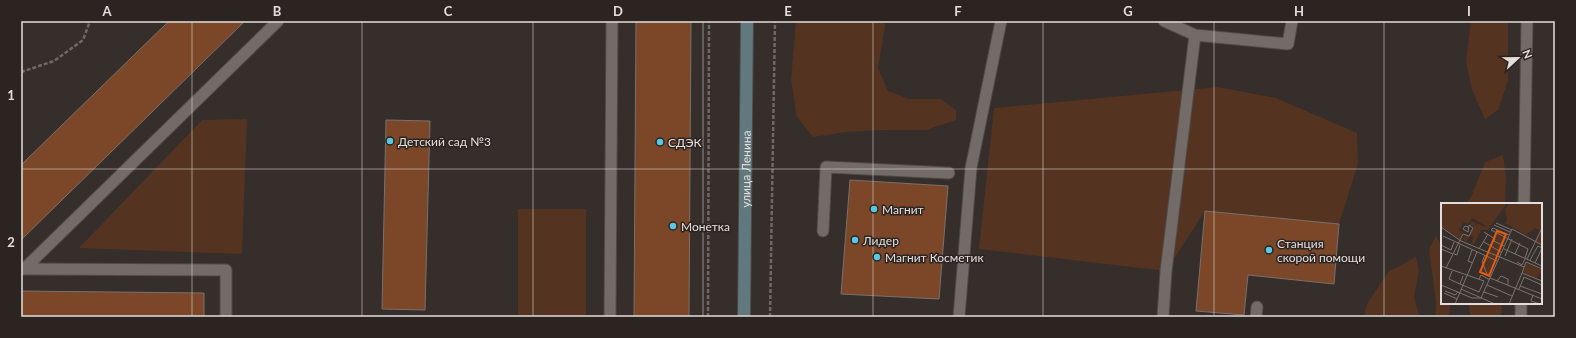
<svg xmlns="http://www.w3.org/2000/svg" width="1576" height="338" viewBox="0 0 1576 338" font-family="Lato,sans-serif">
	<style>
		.green { fill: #543321 }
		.building { fill: #7b4728; stroke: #79716d }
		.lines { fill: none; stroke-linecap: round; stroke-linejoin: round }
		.service-casing { stroke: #504a47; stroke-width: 13 }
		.secondary-casing { stroke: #504a47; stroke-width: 14 }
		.path { stroke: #6f6966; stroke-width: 2.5; stroke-dasharray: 4 2; stroke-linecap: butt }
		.service { stroke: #736b67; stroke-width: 11 }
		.secondary { stroke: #61797e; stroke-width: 12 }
		.grid { fill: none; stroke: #e3dedc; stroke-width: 1; stroke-opacity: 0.55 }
		.poi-dot { fill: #59c8e5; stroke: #2b2421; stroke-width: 1.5 }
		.labels { text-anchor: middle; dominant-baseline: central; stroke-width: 3; stroke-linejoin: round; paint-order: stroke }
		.poi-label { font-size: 12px; fill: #e3dedc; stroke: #2b2421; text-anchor: start }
		.street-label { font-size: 12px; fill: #e3dedc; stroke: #2b2421 }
		.inset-road { fill: none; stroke: #7b7471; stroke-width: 1 }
		.view { fill: #e8590c; fill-opacity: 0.15; stroke: #e8590c; stroke-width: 2 }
		.inset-edge { fill: none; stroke: #e3dedc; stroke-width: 2 }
		.neatline { fill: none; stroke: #e3dedc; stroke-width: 1.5 }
		.grid-label { font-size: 13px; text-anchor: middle; font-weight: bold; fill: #e3dedc }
	</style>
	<rect width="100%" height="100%" fill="#352e2a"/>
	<path class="green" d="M796 21H884L885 26 878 68 888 91 909 99H940L956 110V120L926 130H883L846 132 813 137 797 117 791 80Z
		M1471 21H1508V81L1498 110 1485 119 1472 90 1466 61Z
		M1218 87 1276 98 1357 133 1358 164 1339 224 1205 211 1166 271 979 249 994 108Z
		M247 119 242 254 79 248 202 120Z
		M1503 155 1506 178 1505 204H1466L1471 197 1485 162Z
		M518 209H586V317H518Z
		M1436 235 1442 249V303H1450V309L1448 317H1435L1436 302 1429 250Z
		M1416 257 1419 270 1414 297 1419 315 1425 317H1364L1367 304 1388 272Z
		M1469 303H1502L1501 317H1470Z"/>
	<path class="building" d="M169 21H245L21 240V165Z
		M636 21H691L689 317H634Z
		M386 120 430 121 425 310 382 309Z
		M850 180 948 186 939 299 841 294Z
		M1205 211 1339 224 1334 284 1248 275 1244 315 1196 311Z
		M21 291 204 293V317H21Z"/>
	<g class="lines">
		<defs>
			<path id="service" d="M1195 35 1288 44 1292 21
				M1524 204 1527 21
				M823 231 826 167 949 173
				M21 269 226 270V317
				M24 269 278 21
				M610 317 612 21
				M959 317 971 168 1001 21
				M1163 317 1166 271 1195 35 1164 21
				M1256 317 1257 307
				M1521 317V303"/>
			<g id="secondary">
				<path id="s1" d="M744 317 747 21"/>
			</g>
		</defs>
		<use href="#service" class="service-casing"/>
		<use href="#secondary" class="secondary-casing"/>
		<path class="path" d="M21 72 54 61 83 40 90 21
			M708 317 709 21
			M770 317 775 21"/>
		<use href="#service" class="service"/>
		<use href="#secondary" class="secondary"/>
	</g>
	<path class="grid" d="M192 21V317M362 21V317M533 21V317M703 21V317M873 21V317M1043 21V317M1214 21V317M1384 21V317M21 169H1555"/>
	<g class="poi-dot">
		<circle cx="390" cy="141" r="4"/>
		<circle cx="660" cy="142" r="4"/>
		<circle cx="874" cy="209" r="4"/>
		<circle cx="673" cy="226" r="4"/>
		<circle cx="855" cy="240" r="4"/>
		<circle cx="1269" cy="250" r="4"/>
		<circle cx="877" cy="257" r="4"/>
	</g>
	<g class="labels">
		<g class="poi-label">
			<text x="398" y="141">Детский сад №3</text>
			<text x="668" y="142">СДЭК</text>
			<text x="882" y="209">Магнит</text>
			<text x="681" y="226">Монетка</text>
			<text x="863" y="240">Лидер</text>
			<text x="1277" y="243">Станция<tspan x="1277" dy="14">скорой помощи</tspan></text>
			<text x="885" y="257">Магнит Косметик</text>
		</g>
		<g class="street-label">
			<text stroke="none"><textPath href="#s1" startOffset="148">улица Ленина</textPath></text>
		</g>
	</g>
	<g transform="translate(1441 203)">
		<rect width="101" height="101" fill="#352e2a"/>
		<path d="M0 0H65V1L47 27H40L33 41H30L33 34 29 32 25 39 21 35H24L23 31 28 33 33 24 29 21 31 18 35 20 34 23 36 21 48 25 31 15 27 21 23 19 18 27 21 30 19 36 0 23ZM68 0H101V42L95 38 100 28 94 25 85 32 64 20 66 17 64 6ZM85 60 101 67 96 75 82 69Z" fill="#543321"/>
		<path class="inset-road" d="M55 20 71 27M53 22 69 29M0 24 20 38 83 64M52 25 50 27 87 46 84 55M52 25 68 32M43 29 54 36 53 38M2 33 56 58M43 39 60 49M0 42 10 47 13 39M49 42 53 38 63 43M0 46 12 51M38 46 47 31M63 46 101 63M31 47 27 58 32 60M13 51 16 52 19 42M74 51 79 40M44 52 41 59 46 71M64 53 71 36M86 56 101 25M89 57 97 43 101 45M76 59 81 62 84 56M94 60 101 45M0 63 43 78 38 89 19 81M5 65 22 31 28 33 32 25 28 22 27 29 22 26 24 23 27 24M101 66 85 59 81 70 101 78M11 68 8 76 19 81 22 73M49 75 101 96M38 76 40 72 49 77M56 78 60 73 67 76V82M0 82 31 95H40M46 82 71 93M79 83 101 91M20 86 54 101M78 86 83 74 101 82M4 88 14 92 17 89M43 89 57 94M3 90 16 96M92 92 90 98 99 101M40 95 71 26 101 42M14 101 36 49M68 101 81 70"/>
		<path class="view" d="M56 28 65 31 48 73 39 69Z"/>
		<rect width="101" height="101" class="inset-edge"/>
	</g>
	<rect width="1576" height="338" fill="none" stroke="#2b2421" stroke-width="44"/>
	<g transform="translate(1518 58) rotate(68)" stroke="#2b2421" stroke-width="3" paint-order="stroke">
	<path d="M0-3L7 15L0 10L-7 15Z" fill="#e3dedc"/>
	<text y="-6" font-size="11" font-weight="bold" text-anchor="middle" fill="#e3dedc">N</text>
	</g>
	<rect x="22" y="22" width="1532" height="294" class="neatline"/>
	<g class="grid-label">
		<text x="107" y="16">A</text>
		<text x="277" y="16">B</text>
		<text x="448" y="16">C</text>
		<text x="618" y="16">D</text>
		<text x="788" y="16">E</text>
		<text x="958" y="16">F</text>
		<text x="1128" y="16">G</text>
		<text x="1299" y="16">H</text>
		<text x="1469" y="16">I</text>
		<text x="11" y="100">1</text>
		<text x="11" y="247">2</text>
	</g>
</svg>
